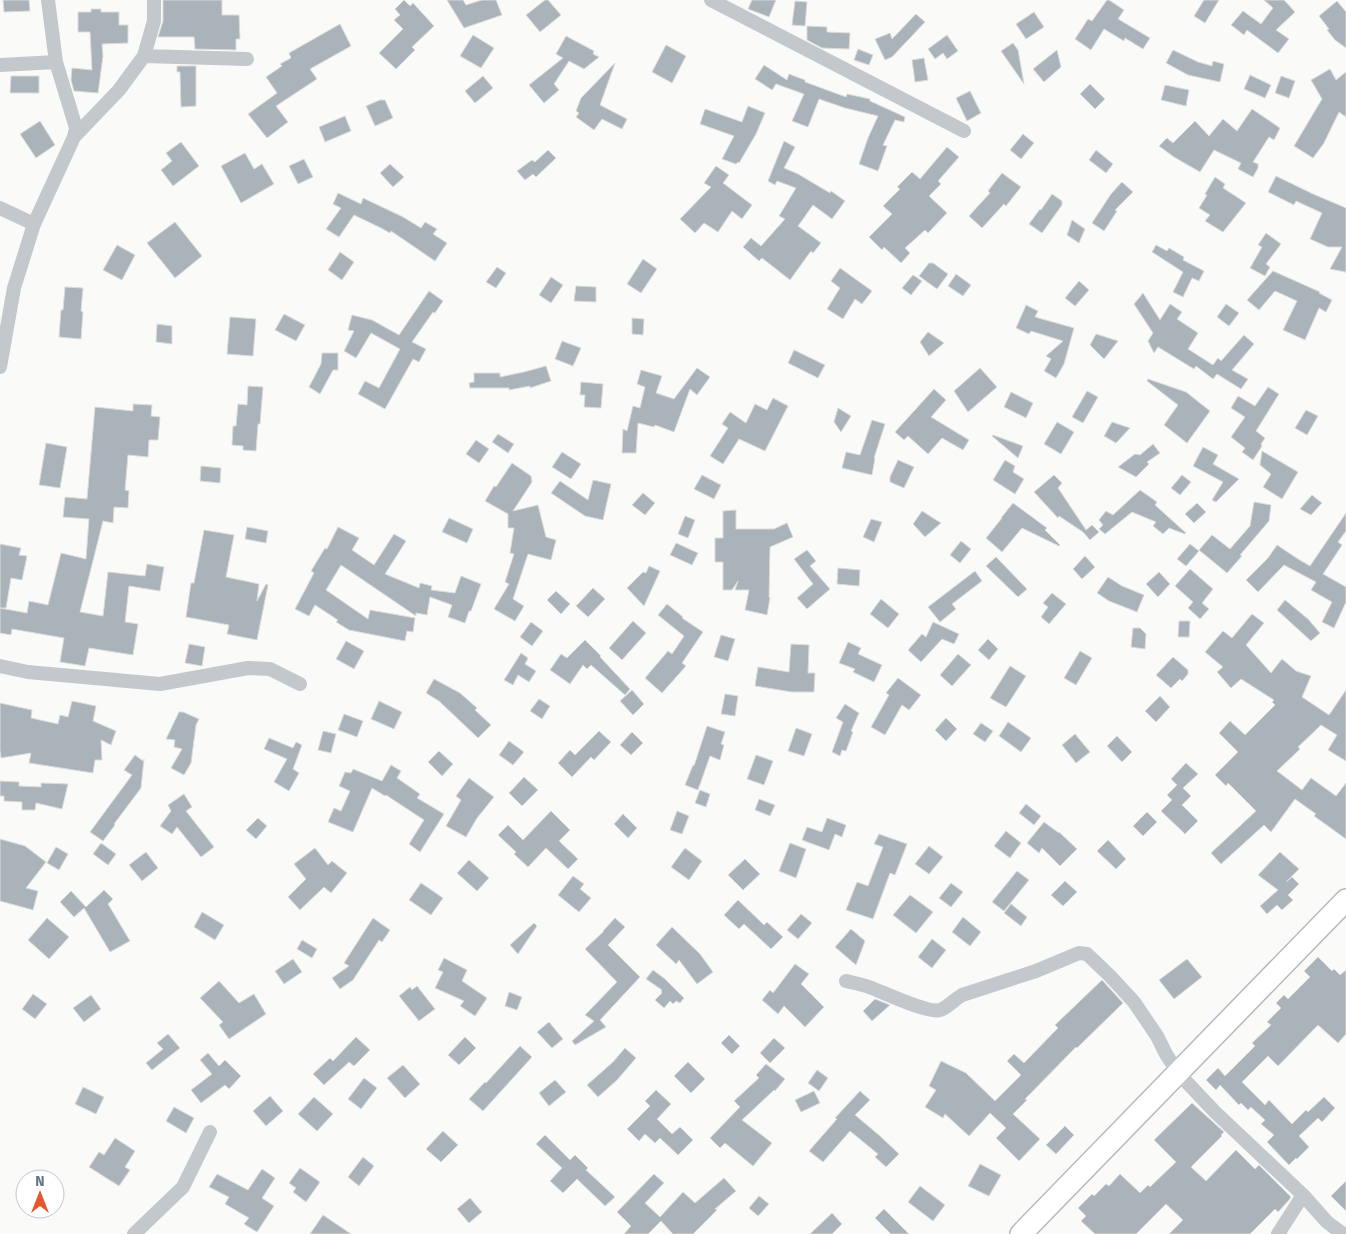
<svg xmlns="http://www.w3.org/2000/svg" width="1346" height="1234" viewBox="0 0 1346 1234" font-family="'Fira Sans',sans-serif">
	<style>
		.building { fill: #aab3b9; stroke: #dcdcda }
		.lines { fill: none; stroke-linecap: round; stroke-linejoin: round }
		.primary-casing { stroke: #b5babe; stroke-width: 24 }
		.minor { stroke: #c3c8cc; stroke-width: 14 }
		.primary { stroke: #fff; stroke-width: 21 }
	</style>
	<rect width="100%" height="100%" fill="#fafaf8"/>
	<path class="building" d="M3 0H29L30 11 4 12Z
		M163 0H222V15H239L240 39H236V50L195 49 194 37H158L163 21Z
		M404 0 410 6 413 3 434 26 412 47 415 50 396 69 379 53 403 29 394 20 400 15 395 9Z
		M447 0H463L466 5 482 0H496L502 15 464 28Z
		M545 0H548L561 15 540 32 526 15Z
		M752 0H776L769 17 748 9Z
		M1107 0H1109L1124 10 1118 19 1150 38 1143 49 1125 38 1124 41 1104 29 1091 50 1075 39 1088 19 1092 21Z
		M1204 0H1219L1205 23 1194 16Z
		M1264 0H1284L1295 12 1276 30 1289 39 1278 53 1247 30 1244 35 1231 25 1243 11 1261 24 1273 8Z
		M795 1 807 2 805 26 792 25Z
		M1337 1 1346 12V48L1335 40 1327 30 1329 29 1319 16Z
		M91 9H101V12H119V25H128V43L102 44 103 56 98 93 74 91 71 80 72 68 92 70 90 32H78V12H91Z
		M1034 12 1044 27 1026 39 1016 24Z
		M916 14 925 22 892 57 885 60 875 39 890 33 892 39Z
		M340 24 351 46 310 69 317 79 276 106 288 122 267 138 248 114 277 93 266 77 282 66 280 64 291 58 289 53Z
		M807 26 827 27V32L850 33 849 49 822 48 807 40Z
		M473 35 494 48 481 68 460 56Z
		M947 35 958 51 947 59 943 53 935 59 928 49Z
		M566 36 594 51 593 54 599 57 584 69 569 61 554 84 559 90 544 103 529 85 563 58 556 54Z
		M1013 43 1018 50 1024 84 1001 51Z
		M666 45 686 56 672 83 652 72Z
		M858 49 873 55 869 65 854 60Z
		M1057 50 1061 67 1044 82 1033 69Z
		M1173 50 1198 62 1212 66 1213 61 1224 64 1220 82 1188 75 1166 63Z
		M924 58 928 80 915 82 912 60Z
		M615 63 600 105 627 119 622 129 602 119 594 130 576 117 579 113 576 111 581 98Z
		M764 65 787 80 789 74 805 80V82L846 97 847 94 870 99V101L905 117 904 122 895 120 883 145 887 146 878 171 859 164 868 138 878 116 845 108 819 99 808 127 792 121 804 94 776 84 772 90 755 79Z
		M177 66H196V106L181 107 180 72H177Z
		M1330 69 1336 80 1346 72V117L1339 112 1324 143 1313 158 1294 146 1322 99 1311 80Z
		M1250 75 1271 85 1265 98 1244 89Z
		M11 76H39V93H10Z
		M483 76 493 88 475 103 465 91Z
		M1281 76 1295 81 1289 98 1275 93Z
		M1090 84 1105 99 1095 109 1080 94Z
		M1165 85 1189 90 1186 106 1161 100Z
		M970 91 981 113 967 121 956 98Z
		M380 100H385L393 118 375 126 366 106Z
		M748 106 765 113 756 134 739 163 738 162 736 164 722 159 734 136 700 124 705 109 742 122Z
		M1252 109 1280 128 1274 140 1269 137 1253 162 1258 164V168L1253 177 1238 169 1241 163 1214 150 1200 172 1174 157 1159 146 1167 138 1173 143 1195 121 1209 136 1223 119 1237 131Z
		M345 116 351 131 325 142 319 127Z
		M40 121 55 145 36 158 20 134Z
		M1023 134 1034 143 1021 159 1010 150Z
		M784 141 795 147 784 168 798 174 830 193 831 191 845 201 832 219 813 205 798 226 821 243 813 253 811 251 790 280 762 258 759 261 743 247 751 238 761 246 785 219 779 216 796 188 777 181 775 185 768 181Z
		M181 142 199 166 173 186 161 170 172 161 166 153Z
		M947 147 959 157 938 181 941 184 929 196 947 213 928 233 925 230 905 248 910 253 901 263 884 247 882 250 869 237 892 214 883 206 900 189 897 187 912 172 920 179Z
		M548 150 556 158 536 177 533 174 525 180 517 171 532 160 535 162Z
		M1096 150 1113 164 1106 173 1089 160Z
		M245 153 254 169 262 164 274 184 241 203 221 166Z
		M304 159 313 177 298 184 289 166Z
		M390 164 404 177 393 187 380 173Z
		M716 166 729 175 723 183 752 205 742 219 732 211 718 232 704 223 695 233 680 219 711 187 704 183Z
		M1002 173 1021 187 1006 206 1004 204 982 228 969 216 990 193 988 191Z
		M1276 176 1313 194 1346 208V272L1330 269 1342 247H1328L1310 239 1322 213 1296 201 1294 205 1268 192Z
		M1215 177 1225 184 1223 188 1246 203 1223 232 1205 221 1210 215 1199 208 1207 195 1205 194Z
		M1122 182 1133 192 1115 210 1117 211 1104 231 1092 223 1111 194Z
		M338 193 361 204 363 198 403 217 421 228 425 222 437 229 433 234 447 243 435 261 391 231 390 233 381 228 354 215 339 237 326 229 341 208 333 204Z
		M1052 194 1062 201V205L1042 233 1029 224 1040 209 1041 210Z
		M1072 220 1085 229 1079 243 1067 235Z
		M175 222 202 256 175 278 147 243Z
		M1266 233 1281 244 1266 264 1270 267 1265 276 1250 268 1262 247 1258 245Z
		M117 245 135 255 122 280 103 270Z
		M1156 245 1167 251 1169 248 1184 257 1183 260 1204 271 1199 281 1192 278 1183 297 1173 292 1183 272 1152 252Z
		M340 252 354 262 342 280 328 270Z
		M643 259 657 269 641 293 627 284Z
		M929 263H933L948 274 937 289 919 276Z
		M497 267 506 273 496 288 486 282Z
		M840 268 872 291 862 304 855 299 843 319 827 309 840 288 831 281Z
		M1273 271 1320 292 1319 293 1332 300 1326 312 1319 308 1305 340 1283 330 1297 301 1275 291 1259 310 1247 300Z
		M956 274 971 285 963 296 948 286Z
		M913 275 922 281 911 295 902 288Z
		M551 277 563 285 551 303 539 295Z
		M1079 281 1089 290 1075 306 1065 298Z
		M576 286 596 287V302L574 301Z
		M65 287 83 288 81 311 83 312 81 339 59 337 61 310H63Z
		M429 291 443 301 435 313 433 312 412 342 426 349 419 362 413 359 385 409 358 394 365 381 379 388 400 349 371 333 356 358 344 351 354 331 348 330 352 315 372 320 399 335Z
		M1143 293 1160 320 1170 304 1182 312 1177 319 1198 333 1188 349 1213 365 1218 358 1221 361 1244 335 1254 344 1232 370 1248 379 1241 389 1217 374 1213 379 1196 366 1194 369 1158 347 1154 353 1148 341 1153 333 1134 304Z
		M1226 304 1239 313 1229 326 1217 317Z
		M1026 305 1038 311 1035 317 1074 328 1064 364 1056 378 1044 371 1051 359 1046 356 1063 341 1031 331 1029 334 1016 328Z
		M284 314 305 325 296 341 275 330Z
		M230 317 256 319 253 356 227 354Z
		M632 318 644 319 643 335 632 334Z
		M157 324 172 326V344L156 342Z
		M928 332 944 343 929 356 920 342Z
		M1096 334 1118 341 1104 359 1090 345Z
		M562 341 581 348 573 366 555 359Z
		M794 350 825 365 818 378 788 363Z
		M322 353H338V370H333L320 394 309 387 321 364Z
		M546 366 551 381 530 388V386L509 390V388H470L469 383 474 382V373H500V377L524 372Z
		M697 368 710 377 697 395 690 389 674 432 655 425 654 427 638 423 636 453H622L623 429 627 431 633 406 640 408 645 387 637 384 641 370 662 376 656 393 674 399Z
		M980 368 997 387 968 412 954 391Z
		M1148 379 1186 392 1210 411 1187 443 1164 425 1178 405 1147 381Z
		M581 382 603 384 601 408 584 407 585 395H580Z
		M248 386 263 387 260 424H258L256 451 243 450V446L232 445 233 426H236L238 404 247 405Z
		M1268 387 1279 394 1256 431 1265 438 1261 444 1262 446 1253 460 1242 452 1245 448 1231 437 1245 417 1231 408 1238 396 1255 406Z
		M934 389 946 400 931 417 969 440 963 450 942 438 928 454 908 436 904 440 895 432Z
		M1087 391 1098 397 1083 423 1072 417Z
		M1011 392 1033 403 1026 418 1004 407Z
		M773 398 788 406 765 451 739 439 723 464 710 456 728 428 722 424 730 412 746 423 755 404 767 410Z
		M133 404 152 405 151 416 160 417 158 440H149L148 457 128 455 125 490 129 491 128 508 114 507 113 523 103 521 80 612 103 616 108 572 145 576 147 564 164 567 160 591 129 586 125 622 138 624 133 655 89 648 85 666 60 662 64 638 12 629 11 635 0 633V608L27 613 29 601 48 605 61 553 86 559 89 519 63 517 65 497 87 499 95 407 133 411Z
		M838 408 851 416 841 432 834 422Z
		M1306 410 1318 416 1307 435 1295 428Z
		M872 420 885 424 874 458H875L872 475 842 468 846 452 860 455Z
		M1057 422 1074 432 1061 454 1044 444Z
		M1112 422 1130 428 1116 443 1104 436Z
		M498 434 514 444 508 453 492 442Z
		M993 435 1023 446 1018 458 992 436Z
		M476 440 489 449 479 463 466 454Z
		M46 443 67 447 60 488 39 485Z
		M1153 444 1160 453 1147 462 1149 464 1136 477 1118 467 1135 454 1140 455Z
		M1203 447 1218 455 1213 464 1239 479 1216 502 1212 500 1223 482 1193 466Z
		M1262 451 1298 472 1282 499 1263 487 1271 474 1260 465Z
		M562 452 581 464 571 479 552 467Z
		M898 460 914 467 904 488 890 482V477Z
		M1005 460 1015 466 1013 472 1024 479 1015 494 993 480Z
		M512 463 531 476 532 482 513 511 538 505 546 537 556 540 551 560 528 554 513 599 524 606 515 621 494 609 509 584 505 582 514 554 510 553 514 528H508V514L485 501 494 486 496 487Z
		M201 466 221 468 220 483 200 481Z
		M702 475 721 485 714 499 694 489Z
		M1054 475 1062 483 1058 488 1086 530 1092 525 1099 532 1090 540 1083 532 1059 516 1058 518 1034 492Z
		M1182 475 1191 482 1180 495 1171 488Z
		M593 480 611 484 603 520 585 516 551 493 560 481 588 500Z
		M1140 490 1157 502 1155 505 1186 533 1185 534 1169 528 1163 534 1153 526 1156 522 1132 512 1105 534 1099 529 1103 525 1099 520 1106 511 1113 515Z
		M643 493 655 503 645 515 632 505Z
		M1312 495 1322 503 1311 515 1300 509Z
		M1254 502 1271 505 1269 521 1240 555 1242 556 1227 573 1199 550 1212 535 1230 549 1250 526Z
		M1013 503 1047 528 1045 530 1060 545 1059 546 1022 528 1002 552 986 538 1002 518H1001Z
		M1197 503 1206 512 1194 523 1185 514Z
		M736 510V529H774L787 523 793 537 770 547 769 597 770 598 767 615 745 610 749 590H735L738 581 732 590H723V562H715V538H723V511Z
		M922 511 941 523 925 537 913 524Z
		M1346 513V531L1338 542 1342 545 1323 574 1346 587V602L1334 628 1322 622 1332 602 1311 590 1316 582 1284 565 1258 592 1246 580 1268 558 1277 545 1298 559 1310 566Z
		M685 516 695 520 688 538 678 534Z
		M449 518 473 529 467 543 442 532Z
		M871 519 882 522 874 542 863 537Z
		M247 527 268 531 266 543 245 539Z
		M338 527 359 538 352 550 374 565 394 534 406 541 385 574 419 588 420 583 432 586 431 590 455 593 461 576 481 584 471 611H469L465 623 448 617 452 605 430 597 427 615 416 613V616L341 565 326 590 368 619 370 610 415 618 413 632 407 631 405 641 349 630 336 622 338 620 315 605 309 616 295 609 314 573 311 571 325 548 327 549Z
		M204 530 234 535 226 577 259 584 257 601 266 584 268 585 257 640 227 634 229 625 186 617 191 583H194Z
		M961 541 971 549 960 563 950 555Z
		M676 543 698 553 692 565 670 555Z
		M0 544 21 548 19 555 27 556 22 580 11 578 6 608H0Z
		M1190 544 1199 551 1186 566 1177 559Z
		M807 550 816 561 810 566 830 589 807 609 797 598 813 584 794 559Z
		M1085 556 1095 567 1082 579 1073 569Z
		M996 557 1027 589 1018 597 986 566Z
		M649 566 660 571 644 606 627 588 643 572 646 573Z
		M838 568 860 570 859 586 837 584Z
		M1190 569 1213 589 1202 603 1209 609 1200 619 1188 608 1193 602 1175 586Z
		M975 571 982 581 952 604 956 609 940 622 928 607Z
		M1159 572 1170 584 1158 597 1146 584Z
		M1108 577 1122 586 1144 595 1137 612 1109 601 1097 593Z
		M593 588 605 599 588 617 576 606Z
		M556 591 570 604 561 614 547 600Z
		M1052 593 1066 604 1049 624 1041 617 1048 607 1043 603Z
		M881 599 899 614 888 628 870 614Z
		M1285 600 1308 619 1320 633 1311 641 1277 610Z
		M667 604 683 617 682 618 703 632 682 663 686 666 662 693 645 678 668 651 672 654 684 636 658 615Z
		M1252 614 1264 623 1246 645 1271 673 1282 659 1296 671 1311 676 1302 697 1329 715 1346 690V761L1328 750 1337 735 1321 725 1298 747 1300 749 1277 771 1302 790 1311 778 1336 796 1346 783V839L1314 816 1316 814 1295 799 1271 832 1264 825 1221 864 1211 853 1256 811 1228 783 1226 786 1215 775 1238 752 1219 733 1230 721 1245 735 1275 705 1272 702 1274 700 1241 679 1231 688 1217 672 1223 667 1205 652 1223 631 1232 638Z
		M633 621 646 633 622 660 609 648Z
		M1179 621H1190L1189 637H1178Z
		M531 622 543 631 532 646 520 637Z
		M933 622 959 634 954 644 942 639 921 662 908 650 922 634 926 637Z
		M1133 628H1140L1146 634 1145 649 1131 647Z
		M721 635 735 639 728 661 714 657Z
		M988 639 998 649 989 660 978 650Z
		M585 640 601 656 600 657 630 689 625 695 591 665 587 669 583 665 570 684 550 670 561 654 567 658Z
		M346 641 364 651 354 669 336 659Z
		M848 642 861 648 858 654 882 665 874 682 853 672 855 669 839 663Z
		M189 644 205 647 202 666 185 663Z
		M791 644 809 645 808 673H815L814 692H792L755 686 758 667 789 672Z
		M1080 651 1092 658 1076 685 1064 678Z
		M521 653 528 658 525 664 536 671 529 682 518 675 513 685 504 680Z
		M958 654 971 665 952 686 940 675Z
		M1173 657 1188 670V674L1182 681 1180 679 1171 688 1156 675Z
		M1010 666 1026 676 1006 707 990 698Z
		M898 678 921 695 909 710 902 705 885 735 871 727 889 695 886 693Z
		M434 679 460 693 477 708 475 710 491 725 478 738 439 701 426 693Z
		M632 690 644 704 633 715 620 701Z
		M725 694 738 696 735 716 721 714Z
		M1160 696 1170 707 1156 722 1145 711Z
		M539 699 550 706 542 719 530 711Z
		M72 701 96 706 93 721 116 731 111 745 101 740 102 760H95L93 773 29 763 31 753 1 758 0 750V703L32 710 31 718 58 724 60 715 68 717Z
		M379 701 402 712 394 729 371 719Z
		M845 704 859 713 851 731 853 732 846 751 842 750 840 756 832 752 843 722 836 718Z
		M179 712H183L199 719 196 725 191 763 184 775 171 768 182 749 174 747 175 740 166 739Z
		M344 714 363 721 357 737 338 730Z
		M946 718 957 729 946 741 935 730Z
		M1008 722 1031 738 1021 752 999 736Z
		M981 723 993 731 985 742 973 734Z
		M707 726 725 732 721 744 724 745 720 760 710 756 698 790 685 785 693 765 694 766Z
		M796 728 812 734 804 756 788 751Z
		M323 731 336 734 331 753 318 750Z
		M599 731 611 742 594 760 591 757 572 777 558 763 570 750 575 755Z
		M632 732 643 743 631 755 620 745Z
		M1075 734 1090 752 1076 763 1062 745Z
		M1117 736 1132 752 1122 762 1107 746Z
		M269 738 293 748 296 742 302 745 293 769 299 773 289 791 274 782 287 759 264 749Z
		M509 741 524 752 513 765 499 755Z
		M439 751 453 764 442 776 428 762Z
		M135 755 143 761 144 759 141 788 114 824 115 825 103 841 90 832 132 775 124 770Z
		M756 755 773 761 764 785 747 779Z
		M1186 763 1198 774 1183 788 1191 796 1182 805 1198 821 1185 834 1161 811 1172 800 1167 795 1177 785 1171 779Z
		M391 765 401 771 397 778 420 794 417 798 444 814 420 852 409 844 424 820 386 795 385 796 372 788 353 832 328 822 334 808 341 811 350 791 339 786 345 772 351 773 353 769 382 781Z
		M524 777 538 790 522 806 509 793Z
		M469 778 494 797 477 818 466 837 446 826 461 800 456 796Z
		M0 781 19 782V786L41 787V783L68 784 62 809 36 803 35 810H22V802L4 801V796H0Z
		M700 790 710 794 706 807 695 803Z
		M184 794 192 807 186 811 214 847 201 857 177 827 172 834 160 826 171 811 168 805Z
		M759 799 775 805 770 816 755 810Z
		M1026 804 1041 816 1034 825 1019 813Z
		M551 811 570 830 559 841 578 859 568 869 546 848 528 867 514 854 516 852 498 835 508 825 523 840Z
		M677 811 689 816 682 834 670 830Z
		M1147 812 1157 822 1143 836 1133 826Z
		M623 814 637 828 628 838 614 824Z
		M258 818 267 826 256 839 246 830Z
		M827 818 846 825 842 837 835 834 829 850 802 840 807 827 822 832Z
		M1044 822 1059 833V832L1077 849 1060 866 1042 848 1039 853 1027 843Z
		M1006 831 1021 843 1010 858 994 846Z
		M879 834 907 844 895 875 890 873 873 919 846 910 857 882 868 886 883 847 874 844Z
		M0 839 25 846 46 862 26 888 38 891 33 910 0 901Z
		M1108 840 1126 859 1116 869 1097 851Z
		M101 843 116 854 108 865 93 854Z
		M790 843 806 849 796 878 779 871Z
		M929 846 943 857 929 874 915 864Z
		M56 847 68 854 59 870 47 863Z
		M315 848 328 865 332 861 347 873 331 893 324 887 300 910 288 897 306 879 294 864Z
		M685 848 702 861 689 880 671 867Z
		M146 852 158 868 142 881 129 865Z
		M1280 852 1299 869 1286 882 1292 877 1299 884 1288 895 1293 900 1282 910 1277 905 1267 914 1260 906 1278 890 1258 875Z
		M745 859 760 874 743 890 728 875Z
		M469 860 489 878 477 891 457 873Z
		M1017 871 1029 880 1004 911 992 902Z
		M573 876 584 884 580 889 591 898 579 912 558 895Z
		M1065 881 1077 892 1063 906 1051 895Z
		M421 883 443 898 431 915 409 900Z
		M951 883 963 892 951 907 939 898Z
		M104 890 113 899 108 904 130 941 110 952 84 908 74 917 60 902 71 891 86 907Z
		M910 895 933 912 916 933 893 915Z
		M738 900 764 925 767 922 783 937 771 949 744 924 739 929 724 915Z
		M1011 904 1027 917 1021 926 1004 913Z
		M202 912 224 925 215 940 194 927Z
		M801 914 812 923 798 939 787 930Z
		M963 917 981 932 970 946 952 932Z
		M47 918 69 937 49 959 28 940Z
		M373 918 390 930 382 942 379 940 353 980 340 989 332 978 349 966 344 963Z
		M615 918 625 927 608 945 640 977 600 1020 606 1027 575 1045 572 1041 594 1021 585 1015 617 982 585 949 604 931H603Z
		M534 923 537 926 518 954 510 945Z
		M672 927 700 954 713 972 697 984 679 960 676 964 656 945Z
		M851 929 865 941 856 965 835 947Z
		M932 939 946 950 932 968 918 957Z
		M302 940 317 949 312 958 297 949Z
		M1318 957 1332 971 1334 969 1340 975 1346 970V1034L1338 1043 1318 1025 1278 1066 1268 1056 1242 1082 1265 1105 1269 1100 1292 1124 1306 1110 1308 1112 1324 1097 1335 1108 1322 1122 1318 1118 1299 1136 1309 1147 1297 1159 1296 1158 1289 1165 1267 1142 1274 1135 1261 1124 1265 1120 1251 1107 1248 1110 1241 1103 1239 1105 1220 1085 1216 1090 1206 1080 1218 1068 1225 1076 1255 1046 1252 1043 1271 1025 1267 1022 1281 1008 1276 1003 1284 995 1288 999 1310 977 1304 971Z
		M444 958 467 970 462 981 487 998 475 1016 460 1006 464 1001 435 988 443 972 438 970Z
		M293 959 302 972 284 984 275 971Z
		M1187 959 1202 977 1174 999 1159 980Z
		M795 964 809 974 801 984 824 1007 805 1027 784 1006 778 1014 762 1000 770 990 773 993Z
		M653 970 665 979 684 998 680 1003 676 1001 673 1004 670 1001 664 1008 655 1000 662 993 661 992 662 990 646 979Z
		M1102 980 1123 1003 1077 1048 1076 1047 1025 1099 1027 1100 1013 1114 1040 1139 1019 1161 996 1138 1006 1128 990 1113 969 1136 945 1114 943 1118 925 1107 936 1090 929 1086 941 1061 966 1073 995 1101 1021 1075 1007 1061 1014 1054 1024 1063 1058 1028 1055 1025Z
		M219 981 239 1003 254 994 266 1014 229 1039 219 1025 223 1022 200 998Z
		M417 986 435 1009 419 1021 399 996 410 987 412 990Z
		M509 992 522 997 517 1010 505 1006Z
		M33 994 47 1004 35 1019 22 1009Z
		M91 995 101 1009 84 1022 73 1008Z
		M875 999 890 1005 872 1021 863 1011Z
		M549 1022 563 1039 552 1048 537 1032Z
		M168 1034 180 1048 152 1070 146 1063 163 1049 157 1043Z
		M729 1035 740 1046 732 1054 721 1043Z
		M356 1037 370 1050 354 1066 349 1062 324 1085 313 1074 330 1058 333 1061Z
		M465 1037 476 1048 459 1065 448 1055Z
		M774 1038 785 1048 770 1063 760 1053Z
		M520 1046 532 1057 483 1111 469 1099 485 1082 486 1083Z
		M625 1048 636 1058 617 1080 598 1097 587 1085 613 1062Z
		M208 1053 219 1066 225 1060 241 1076 229 1089 225 1085 201 1103 191 1090 212 1074 200 1060Z
		M688 1062 705 1079 691 1093 674 1076Z
		M766 1064 785 1079 775 1091 774 1090 742 1120 772 1143 753 1166 725 1143 720 1148 710 1138 740 1107 734 1101 759 1078 756 1075Z
		M403 1065 420 1084 405 1098 387 1078Z
		M817 1070 828 1078 819 1091 808 1083Z
		M364 1078 377 1088 361 1109 348 1099Z
		M555 1080 566 1092 549 1106 539 1093Z
		M83 1087 104 1097 96 1114 75 1104Z
		M656 1090 671 1104 657 1119 672 1134 680 1127 693 1140 678 1155 660 1138 655 1143 645 1134 639 1141 627 1129 650 1106 645 1101Z
		M814 1091 820 1103 801 1112 795 1100Z
		M860 1091 870 1100 855 1115 880 1136 899 1154 886 1167 875 1157 878 1154 850 1131 823 1162 809 1151 837 1119 835 1118Z
		M270 1096 283 1111 266 1126 253 1111Z
		M314 1097 333 1114 317 1131 298 1114Z
		M1192 1103 1224 1132 1221 1135 1222 1136 1191 1167 1206 1181 1236 1150 1255 1169 1259 1165 1291 1197 1289 1200 1278 1212 1275 1209 1250 1234H1169L1183 1220 1166 1204 1136 1234H1095L1081 1221 1086 1216 1078 1208 1092 1194 1094 1196 1106 1184 1109 1186 1120 1174 1140 1193 1148 1185 1150 1187 1176 1162 1154 1140Z
		M174 1107 194 1118 186 1133 166 1121Z
		M1065 1126 1074 1135 1056 1154 1046 1145Z
		M443 1131 458 1145 441 1162 426 1149Z
		M545 1135 570 1160 575 1155 588 1168 586 1170 615 1197 605 1206 577 1179 563 1193 550 1181 562 1168 536 1144Z
		M115 1138 135 1151 125 1167 130 1170 119 1186 89 1167 99 1152 104 1155Z
		M363 1157 374 1166 359 1186 348 1177Z
		M980 1164 1001 1175 989 1196 968 1186Z
		M300 1168 320 1182 306 1202 293 1192 296 1188 289 1183Z
		M262 1169 275 1178 262 1198 274 1206 257 1232 244 1224 249 1218 225 1204 229 1197 209 1187 217 1174 248 1190Z
		M654 1174 664 1183 645 1203 660 1217 683 1192 695 1203 724 1178 736 1191 715 1209 717 1210 693 1234H673L661 1221 648 1234H624L631 1226 617 1212Z
		M1346 1181V1211L1331 1196Z
		M920 1186 945 1205 933 1221 908 1202Z
		M759 1196 769 1204 758 1216 749 1208Z
		M470 1198 482 1212 469 1223 457 1209Z
		M884 1209 909 1234H891L875 1218Z
		M832 1213 842 1224 832 1234H810Z
		M323 1215 351 1234H310Z"/>
	<g class="lines">
		<defs>
			<path id="primary" d="M1021 1234 1346 900"/>
		</defs>
		<use href="#primary" class="primary-casing"/>
		<path class="minor" d="M711 0 964 131
			M144 56 247 59
			M0 65 56 62
			M74 137 119 90 144 56 154 21V0
			M0 208 34 224
			M0 367 14 288 34 224 74 137 76 128 56 62 48 0
			M0 666 28 672 160 684 248 668 270 669 300 684
			M846 981C853 983 861 984 869 987 883 992 928 1014 940 1010 947 1008 955 999 962 995L1036 971 1079 953 1087 954 1110 976 1134 1002 1157 1036 1166 1054 1178 1073 1215 1112 1303 1195 1327 1222 1343 1234
			M134 1234 183 1187 210 1132
			M1278 1234 1303 1195"/>
		<use href="#primary" class="primary"/>
	</g>
	<g transform="translate(40 1194)"><circle r="24" fill="#ffffff" stroke="#c1c8cd"/>
	<path d="M0-4L9 19L0 12L-9 19Z" fill="#e4572e"/>
	<text y="-8" font-size="14" font-weight="bold" text-anchor="middle" fill="#657683">N</text>
	</g>
</svg>
